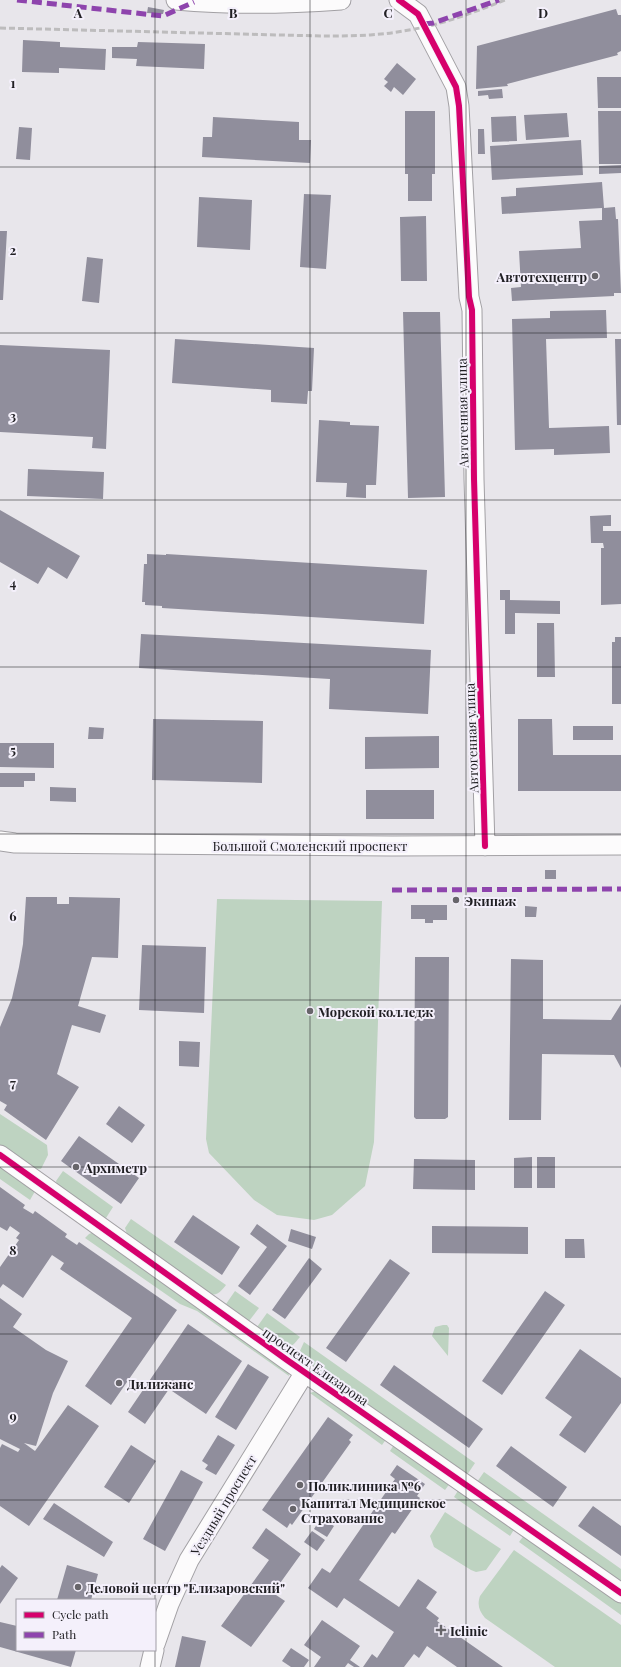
<svg xmlns="http://www.w3.org/2000/svg" width="621" height="1667" viewBox="0 0 621 1667" font-family="'Playfair Display',serif">
	<style>
		.green { fill: #bed3c1 }
		.building { fill: #908e9c }
		.lines { fill: none; stroke-linecap: round; stroke-linejoin: round }
		.minor-casing { stroke: #a2a0a4; stroke-width: 21 }
		.minor { stroke: #fcfbfc; stroke-width: 19 }
		.rail { stroke: #bdbcbd; stroke-width: 3; stroke-dasharray: 6 3; stroke-linecap: butt }
		.quiet { stroke: #8e44ad; stroke-width: 5; stroke-dasharray: 10 5; stroke-linecap: butt }
		.cycleway-casing { stroke: #f4f0fb; stroke-width: 8 }
		.cycleway { stroke: #d6006c; stroke-width: 6 }
		.grid { fill: none; stroke: #212024; stroke-width: 1; stroke-opacity: 0.55 }
		.poi-dot { fill: #67656a; stroke: #f4f0fb; stroke-width: 1.5 }
		.labels { text-anchor: middle; dominant-baseline: central; stroke-width: 4; stroke-linejoin: round; paint-order: stroke }
		.poi-label { font-size: 13px; font-weight: bold; fill: #212024; stroke: #f4f0fb; text-anchor: start }
		.street-label { font-size: 13px; fill: #212024; stroke: #f4f0fb }
		.grid-label { font-size: 13px; text-anchor: middle; font-weight: bold; fill: #212024; stroke: #f4f0fb; stroke-width: 4; stroke-linejoin: round; paint-order: stroke }
	</style>
	<rect width="100%" height="100%" fill="#e8e6eb"/>
	<path class="green" d="M217 899 382 901 374 1142 365 1186 332 1215 314 1220 277 1215 254 1200 209 1153 206 1139Z
		M0 1114 47 1145 48 1155 41 1169H34L0 1145Z
		M0 1163 34 1189V1193L30 1200 0 1179Z
		M63 1171 113 1207 106 1218 103 1217 57 1184 56 1181Z
		M131 1219 226 1285C222 1290 218 1296 211 1294L127 1234 125 1228Z
		M94 1232 288 1370 289 1376 197 1311 180 1304 85 1238 89 1234Z
		M235 1291 259 1308 249 1321 226 1304Z
		M267 1313 300 1337C297 1340 294 1345 291 1346 283 1348 264 1331 257 1327Z
		M443 1325H447L449 1328 448 1356 432 1336 435 1327Z
		M304 1342 475 1463 467 1475 303 1360 299 1353Z
		M316 1391 387 1438 382 1445 310 1393Z
		M395 1443 451 1482 445 1490 390 1451Z
		M484 1472 621 1569V1583L477 1482Z
		M459 1489 515 1528 510 1536 454 1497Z
		M445 1512 501 1549 486 1570 476 1572 471 1570 434 1547 430 1536Z
		M525 1534 621 1602V1615L519 1542Z
		M514 1550 621 1625V1667H555L485 1618C479 1611 477 1605 480 1596Z"/>
	<path class="building" d="M148 7 164 10 163 14 147 13Z
		M616 9 618 15H621V51L617 53 618 55 507 84 508 86 476 89 477 46Z
		M23 40 60 42V47L106 49 105 70 59 68V73L22 72Z
		M138 42 205 44 204 69 136 66 137 59 112 58V47H137Z
		M397 63 416 79 403 95 394 87 391 92 384 86 388 82 384 79Z
		M597 77H621V108H598Z
		M502 89 503 98 489 99 488 95 478 96V91Z
		M405 111H435V174H432V201H408V174H405Z
		M598 111H621V164H599Z
		M567 113 569 137 526 140 524 115Z
		M516 116 517 141 492 142 491 117Z
		M213 117 299 122V140H311L310 163 202 157 203 137H212Z
		M19 127 32 128 30 160 16 159Z
		M478 129H484L485 154H478Z
		M581 140 583 175 492 180 490 146Z
		M621 165V173L599 174V166Z
		M602 182 604 208 615 207 616 219H618L621 293H614V296L512 301 511 288 521 287 519 251 581 248 579 221 602 220V208L502 214 501 197 516 196V188Z
		M304 194 331 195 326 269 300 267Z
		M199 197 252 200 250 250 197 247Z
		M426 216 427 281H401L400 217Z
		M0 231H7L3 300H0Z
		M87 257 103 259 99 303 82 301Z
		M606 310 607 338 546 339 549 428 609 426 610 453 554 455V449L515 450 512 319 550 318V311Z
		M403 312H440L445 497 408 498Z
		M175 339 314 348 312 391H308L307 404 271 402V390L172 383Z
		M615 339H621V425H617Z
		M0 345 110 350 106 449 92 448 93 437 0 432Z
		M319 420 350 422V425L379 426 376 485H366V498L346 497 347 483 316 482Z
		M28 469 104 472 103 499 27 496Z
		M0 510 80 556 67 579 48 567 38 584 0 562Z
		M611 515V526H603V531H621V604L601 605V548H604L603 543H591L590 516Z
		M147 554 166 555V554L427 570 424 624 162 608V606L145 605V602H142L144 564H147Z
		M500 590H510V600H500Z
		M505 600 560 601V614L515 613V634H505Z
		M537 623H554L555 677H537Z
		M141 634 431 650 428 714 329 709 330 679 139 668Z
		M615 637H621V704H612V642H615Z
		M153 719 263 721 262 783 152 780Z
		M518 719H552L553 755H621V791H518Z
		M573 726H613V740H573Z
		M89 727 104 728 103 739H88Z
		M439 736V768L365 769V737Z
		M0 743H54V768L0 767Z
		M0 773H35V781H24V787H0Z
		M50 787 76 788V802L50 801Z
		M366 790H434V819H366Z
		M545 870H556V879H545Z
		M26 897H57V904H69V897L120 898 118 958 92 957 78 1006 106 1015 100 1033 72 1025 57 1074 79 1087 46 1140 4 1110 7 1105 0 1101V1027L12 998 19 967 23 944Z
		M411 905H447V920H433V923H425V919H411Z
		M525 906 537 907 536 917H525Z
		M142 945 206 947 204 1013 139 1010Z
		M415 957H449L448 1117 445 1119H416L414 1117Z
		M511 959 543 960V1019L611 1020 621 1004V1068L614 1055 542 1054 541 1120H509Z
		M179 1041 200 1042 199 1067 179 1066Z
		M119 1106 145 1125 132 1143 106 1124Z
		M79 1136 139 1178 121 1204 61 1161Z
		M532 1157V1188H514V1158Z
		M537 1157H555V1188H537Z
		M414 1159 475 1160V1190L413 1189Z
		M0 1187 25 1205 23 1208 33 1214 35 1211 67 1234 65 1237 77 1245 79 1242 177 1310 111 1405 85 1386 132 1318 60 1269 64 1263 52 1255 23 1298 3 1284 0 1288V1267L19 1240 16 1238 20 1233 10 1226 7 1231 0 1227Z
		M193 1215 240 1247 222 1275 174 1242Z
		M257 1224 287 1246 250 1295 238 1286 267 1247 250 1234Z
		M432 1226 528 1227V1254L432 1253Z
		M291 1229 316 1237 312 1249 288 1241Z
		M565 1239H584L585 1258H565Z
		M309 1258 322 1269 285 1319 272 1310Z
		M390 1259 410 1273 346 1362 326 1348Z
		M545 1291 565 1305 502 1395 482 1381Z
		M0 1298 22 1314 13 1327 46 1350 68 1361 53 1393 36 1446 24 1443 35 1451 68 1405 99 1426 29 1526 0 1506V1448L2 1444 18 1452 20 1449 0 1439Z
		M188 1324 242 1361 206 1414 169 1389 145 1424 128 1412Z
		M580 1349 621 1378V1403L585 1453 559 1435 572 1417 545 1398Z
		M248 1364 269 1377 236 1430 215 1417Z
		M394 1365 483 1429 469 1448 380 1385Z
		M328 1417 353 1435 349 1440 351 1442 292 1525 290 1523 287 1528 262 1510Z
		M218 1435 235 1445 216 1475 205 1469 208 1465 202 1461Z
		M131 1445 156 1461 129 1503 104 1487Z
		M511 1446 567 1487 553 1507 496 1466Z
		M397 1465 425 1484 417 1496 420 1498 395 1534 392 1532 359 1580 399 1607 418 1579 437 1592 426 1608 439 1618 437 1621 503 1667H457L427 1646 419 1658 414 1654 404 1667H363L372 1654 377 1658 394 1632 344 1598 337 1608 308 1588 322 1568 330 1573 395 1479 390 1475Z
		M181 1470 203 1482 165 1551 143 1539Z
		M54 1503 113 1542 104 1557 43 1519Z
		M593 1506 621 1526V1556L578 1526Z
		M321 1518 334 1526 327 1537 314 1529Z
		M266 1528 301 1554 273 1593 285 1601 251 1647 221 1626 269 1560 252 1548Z
		M312 1531 325 1540 317 1551 304 1542Z
		M2 1565 18 1578 0 1604V1568Z
		M67 1565 98 1574 91 1600H57Z
		M322 1620 360 1646 350 1660 360 1667H354L348 1663 345 1667H314L321 1657 304 1645Z
		M0 1622 17 1626V1650H76L71 1667 0 1647Z
		M182 1636 206 1641 200 1667H175Z
		M291 1648 309 1660 304 1667H291L282 1661Z"/>
	<g class="lines">
		<defs>
			<path id="minor" d="M176 0C231 5 286 4 341 0
				M399 0 418 14 456 87 459 106 469 297 472 310 474 479 485 846
				M0 841 15 843 392 846 621 845
				M0 1155 287 1360 621 1593
				M155 1644 169 1604 189 1560 305 1372
				M150 1667 154 1650"/>
		</defs>
		<use href="#minor" class="minor-casing"/>
		<use href="#minor" class="minor"/>
		<path class="rail" d="M0 28 321 36C348 36 376 36 403 31 439 26 472 13 505 0"/>
		<path class="quiet" d="M17 0 163 16 194 2
			M424 24 433 23 499 0
			M392 890 621 889"/>
		<defs>
			<path id="cycleway" d="M399 0 418 14 456 87 459 106 469 297 472 310 474 479 485 846
				M0 1155 287 1360 621 1593"/>
		</defs>
		<use href="#cycleway" class="cycleway-casing"/>
		<use href="#cycleway" class="cycleway"/>
	</g>
	<path class="grid" d="M155 0V1667M310 0V1667M466 0V1667M0 167H621M0 333H621M0 500H621M0 667H621M0 834H621M0 1000H621M0 1167H621M0 1334H621M0 1500H621"/>
	<g class="poi-dot">
		<circle cx="595" cy="276" r="4"/>
		<circle cx="456" cy="900" r="4"/>
		<circle cx="310" cy="1011" r="4"/>
		<circle cx="76" cy="1167" r="4"/>
		<circle cx="119" cy="1383" r="4"/>
		<circle cx="300" cy="1485" r="4"/>
		<circle cx="293" cy="1509" r="4"/>
		<circle cx="78" cy="1587" r="4"/>
		<path d="M439 1624h4v4h4v4h-4v4h-4v-4h-4v-4h4z"/>
	</g>
	<g class="labels">
		<g class="poi-label">
			<text x="587" y="276" text-anchor="end">Автотехцентр</text>
			<text x="464" y="900">Экипаж</text>
			<text x="318" y="1011">Морской колледж</text>
			<text x="84" y="1167">Архиметр</text>
			<text x="127" y="1383">Дилижанс</text>
			<text x="308" y="1485">Поликлиника №6</text>
			<text x="301" y="1502">Капитал Медицинское<tspan x="301" dy="15">Страхование</tspan></text>
			<text x="86" y="1587">Деловой центр "Елизаровский"</text>
			<text x="450" y="1630">Iclinic</text>
		</g>
		<g class="street-label">
			<text transform="translate(462 413) rotate(-91)">Автогенная улица</text>
			<text transform="translate(471 738) rotate(-92)">Автогенная улица</text>
			<text x="310" y="845">Большой Смоленский проспект</text>
			<text transform="translate(316 1366) rotate(35)">проспект Елизарова</text>
			<text transform="translate(223 1505) rotate(-59)">Уездный проспект</text>
		</g>
	</g>
	<g class="grid-label">
		<text x="78" y="18">A</text>
		<text x="233" y="18">B</text>
		<text x="388" y="18">C</text>
		<text x="543" y="18">D</text>
		<text x="13" y="88">1</text>
		<text x="13" y="255">2</text>
		<text x="13" y="421">3</text>
		<text x="13" y="588">4</text>
		<text x="13" y="755">5</text>
		<text x="13" y="921">6</text>
		<text x="13" y="1088">7</text>
		<text x="13" y="1255">8</text>
		<text x="13" y="1421">9</text>
	</g>
	<rect x="16" y="1599" width="140" height="52" fill="#f4f0fb" stroke="#a09da5"/>
	<rect x="24" y="1612" width="20" height="6" fill="#d6006c" stroke="#a09da5"/>
	<text x="52" y="1619" font-size="12" fill="#212024">Cycle path</text>
	<rect x="24" y="1632" width="20" height="6" fill="#8e44ad" stroke="#a09da5"/>
	<text x="52" y="1639" font-size="12" fill="#212024">Path</text>
</svg>
